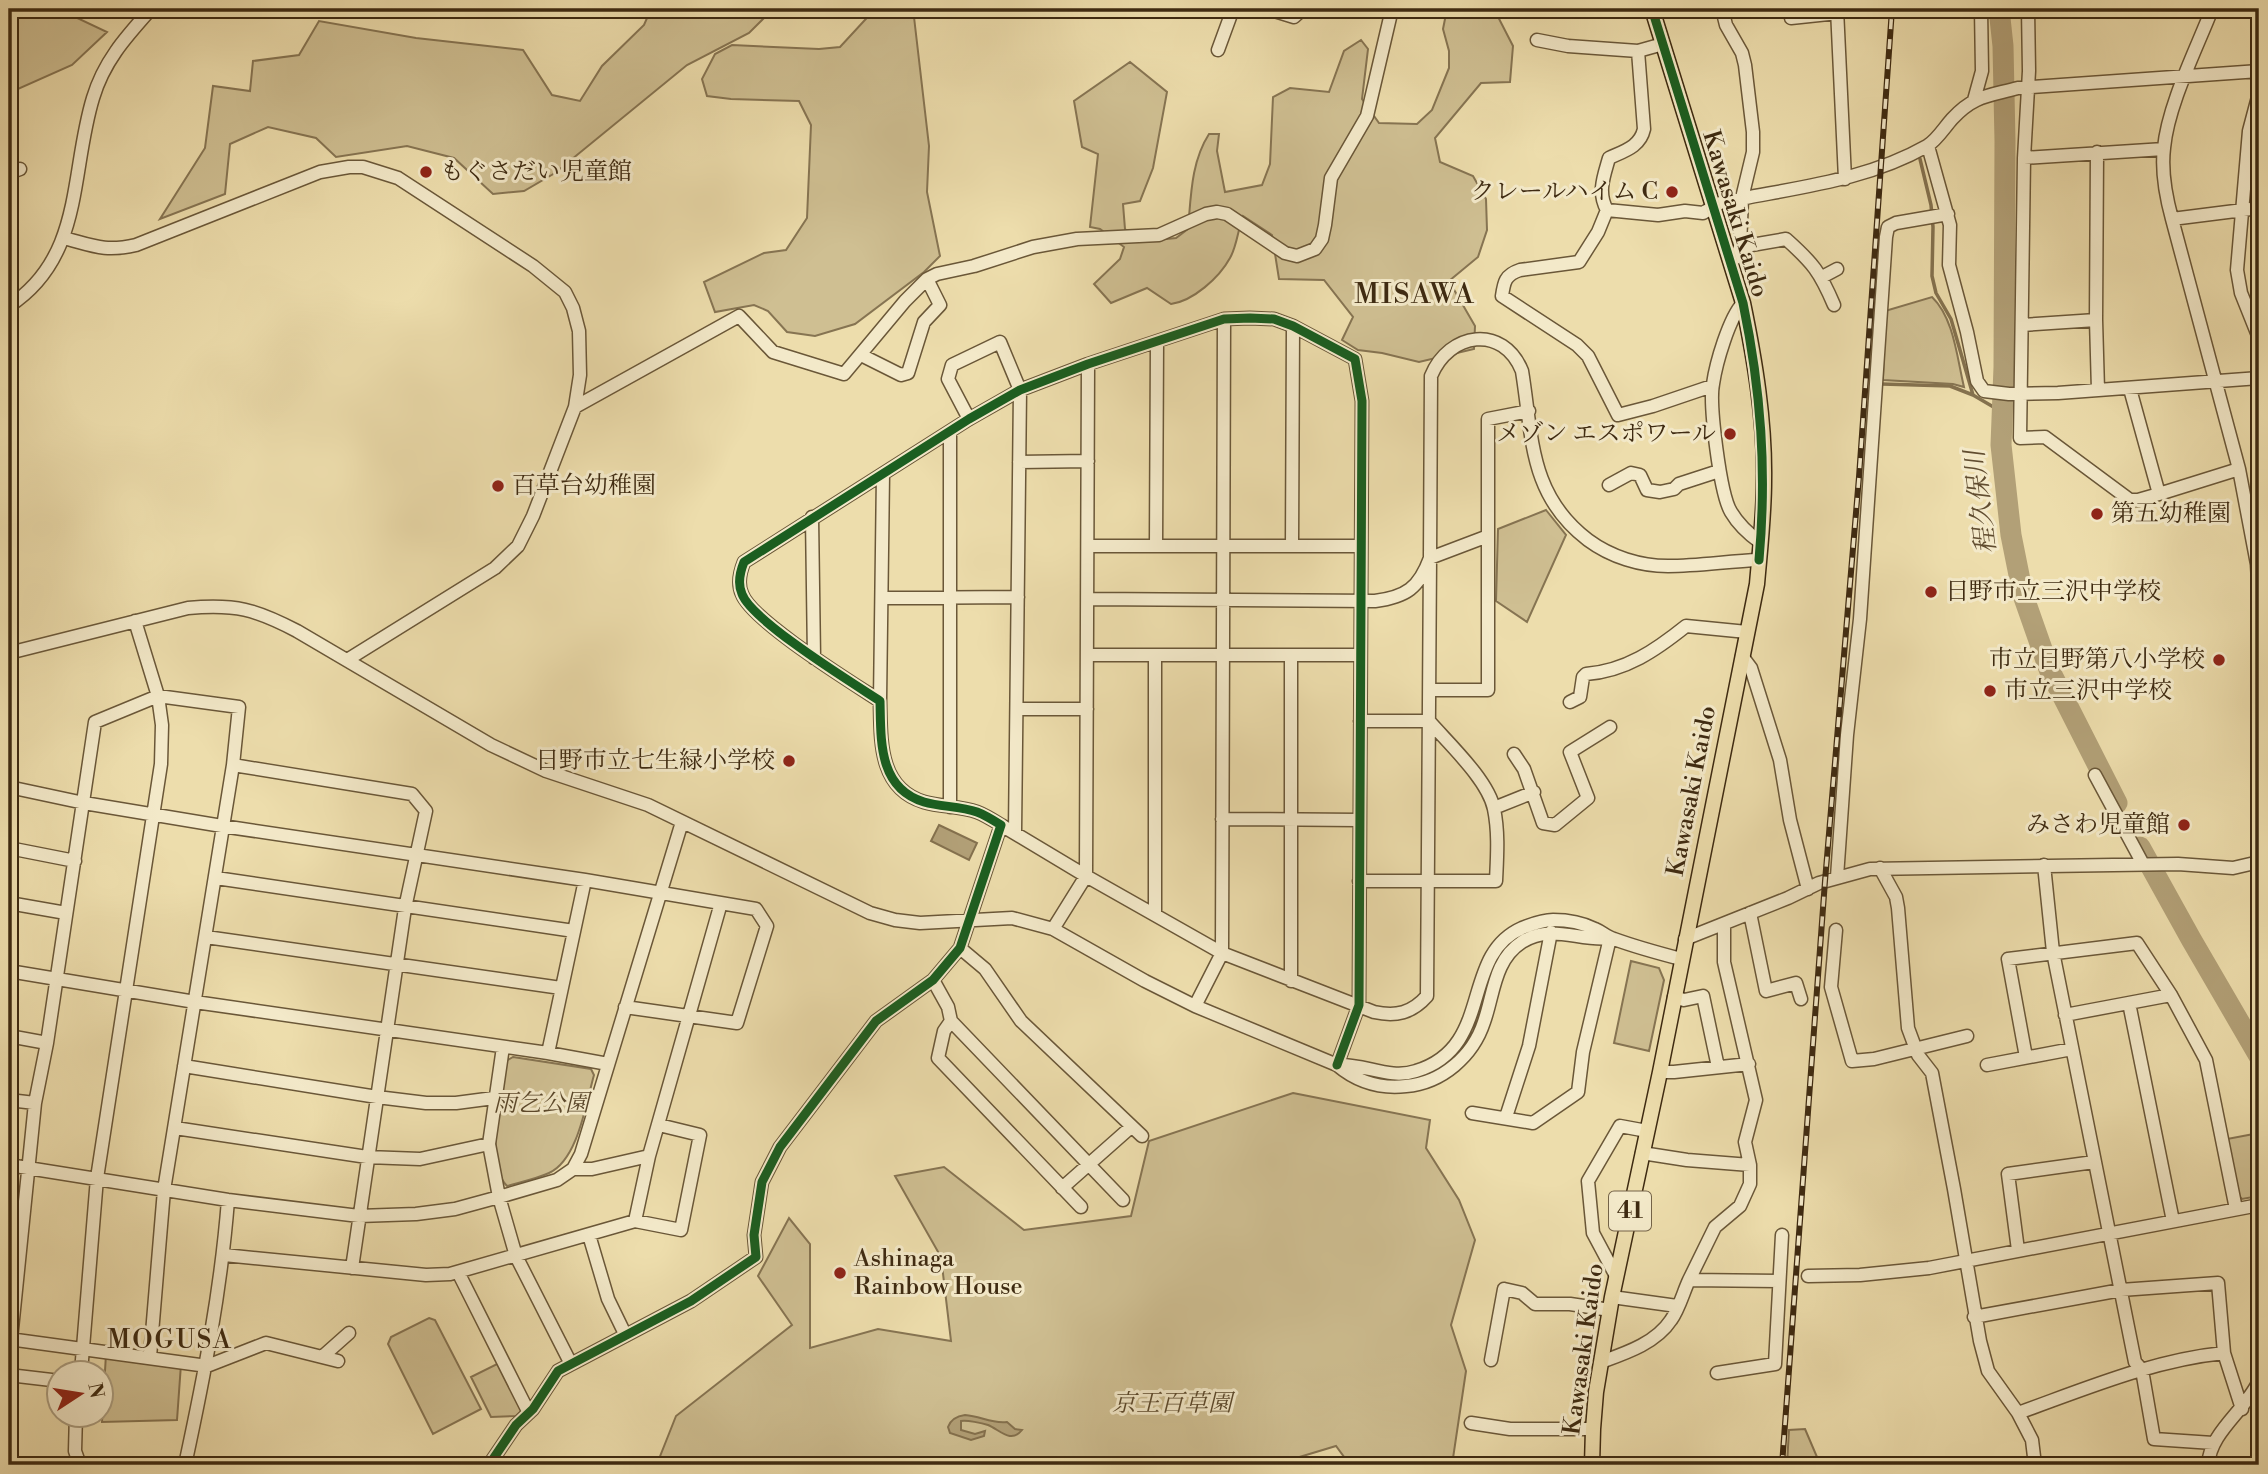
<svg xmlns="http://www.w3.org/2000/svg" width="2268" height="1474" viewBox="0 0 2268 1474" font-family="'Libre Bodoni','Noto Serif JP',serif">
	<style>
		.green { fill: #cfbf92; stroke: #867452; stroke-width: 2 }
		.water { fill: #b2a077; stroke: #84714e; stroke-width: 2 }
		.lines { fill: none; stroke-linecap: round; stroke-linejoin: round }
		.stream { stroke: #84714e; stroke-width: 3.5 }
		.river { stroke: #b2a077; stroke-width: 21 }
		.minor-casing { stroke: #6a5738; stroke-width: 15 }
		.major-casing { stroke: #3e2a11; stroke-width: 17 }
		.minor { stroke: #f3e9c9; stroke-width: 12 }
		.major { stroke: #edddac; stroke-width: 14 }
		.rail-casing { stroke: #3e2a11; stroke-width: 6 }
		.rail { stroke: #f3e9c9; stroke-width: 3.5; stroke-dasharray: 10; stroke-linecap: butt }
		.cycleway-casing { stroke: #f3e9c9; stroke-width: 13 }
		.cycleway { stroke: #1b5e20; stroke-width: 9 }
		.poi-dot { fill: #8f2418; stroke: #f3e9c9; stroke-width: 2.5 }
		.labels { text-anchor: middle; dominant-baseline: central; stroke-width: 6; stroke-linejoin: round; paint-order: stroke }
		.shield { fill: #f3e9c9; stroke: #746348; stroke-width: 2 }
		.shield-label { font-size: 23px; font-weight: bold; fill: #3e2a11 }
		.poi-label { font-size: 24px; fill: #3e2a11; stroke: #f3e9c9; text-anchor: start }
		.street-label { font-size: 24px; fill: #3e2a11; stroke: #f3e9c9 }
		.park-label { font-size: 24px; font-style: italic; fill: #5b482b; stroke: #f3e9c9 }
		.water-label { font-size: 26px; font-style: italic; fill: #614d30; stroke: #f3e9c9 }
		.neighbourhood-label { font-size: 26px; letter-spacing: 2px; fill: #3e2a11; stroke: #f3e9c9 }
		.quarter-label { font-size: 28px; letter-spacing: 2px; fill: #3e2a11; stroke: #f3e9c9 }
	</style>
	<rect width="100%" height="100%" fill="#edddac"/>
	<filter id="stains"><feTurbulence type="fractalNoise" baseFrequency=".00286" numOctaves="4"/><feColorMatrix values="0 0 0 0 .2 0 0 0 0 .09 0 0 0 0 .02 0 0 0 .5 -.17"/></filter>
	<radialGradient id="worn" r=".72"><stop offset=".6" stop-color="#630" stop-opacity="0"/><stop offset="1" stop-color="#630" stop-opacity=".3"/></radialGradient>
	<path class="green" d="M9 9 34 17 71 15 107 32 72 65 9 93Z
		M651 9H754L766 16 749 33 687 65 555 173 524 191 493 194 454 158 407 146 336 157 316 138 268 127 230 144 225 194 160 219 205 148 213 86 250 91 253 61 299 55 319 21 416 38 523 50 552 95 580 101 602 66 644 25Z
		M875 9H900L914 17 929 146 927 192 940 256 924 272 855 324 815 336 787 332 768 311 754 305 715 312 704 282 764 253 786 250 807 218 811 125 799 101 731 99 707 96 702 79 715 54 732 45 819 49 840 47Z
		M1447 9H1494L1513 46 1510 82 1481 83 1435 138 1440 162 1473 176 1486 199 1487 230 1478 257 1449 281 1475 326 1474 349 1419 362 1382 353 1358 350 1342 340 1353 317 1324 280 1279 279 1272 235 1243 216C1238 229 1237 246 1230 258 1219 278 1193 301 1171 304L1147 288 1111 303 1094 284 1120 259 1124 247 1100 229 1090 227 1098 154 1082 147 1074 101 1130 62 1167 92 1153 168 1140 201 1123 204 1125 229 1137 242 1176 238 1188 229C1191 196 1191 162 1209 134H1219L1217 151 1225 192 1262 185 1270 164 1273 97 1290 88 1329 92 1344 51 1361 40 1368 49 1362 99 1379 123 1417 124 1432 110 1449 68V51L1443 29Z
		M1932 297C1954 318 1957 358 1964 387L1953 384 1883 380 1885 311Z
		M1546 510 1566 535 1527 622 1496 601 1498 529Z
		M1631 961 1659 968 1664 980 1649 1051 1614 1043Z
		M513 1057 591 1069 594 1075C586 1103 578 1160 549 1173 536 1179 521 1182 507 1186 484 1163 502 1092 506 1061Z
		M1293 1093 1430 1120 1426 1148 1459 1200 1475 1240 1451 1325 1466 1371 1452 1465H1350L1336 1446 1273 1465 657 1464 676 1416 792 1325 758 1276 789 1218 810 1244V1348L878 1329 951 1341 941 1257 895 1176 944 1167 1024 1230 1131 1216 1149 1141Z
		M2259 1133V1196L2242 1199 2238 1195 2227 1139Z
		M429 1318 435 1320 481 1409 433 1434 388 1344 391 1337Z
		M106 1354 181 1364 177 1420 102 1422Z
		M499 1363 521 1406V1411L516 1416 491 1417 471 1377Z
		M1805 1429 1817 1457V1465H1787L1789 1430Z"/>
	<path class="water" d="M939 825 977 843 969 860 931 841Z
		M965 1415C981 1416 991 1424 1007 1422L1015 1429 1022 1430C1011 1444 1000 1430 988 1425 982 1423 967 1420 961 1421V1430L975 1434 985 1431 984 1436 971 1440 950 1433 948 1427C951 1419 957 1416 965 1415Z"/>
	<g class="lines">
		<path class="stream" d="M1920 159 1931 205 1933 227 1932 276 1936 293 1951 319 1973 395 2002 412
			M1882 384 1950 386 1973 395"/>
		<path class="river" d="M1999 9 2003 46 2005 141 2004 367 2001 445 2011 535 2023 595 2049 669 2117 803
			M2140 847 2191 939 2259 1056"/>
		<defs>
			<path id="minor" d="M500 9H518
				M811 9H830
				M1268 9 1294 17 1303 9
				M1722 9 1726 25 1742 53 1745 65 1753 132V152L1742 198 1740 247
				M1837 9 1845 179
				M2028 9 2029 71 2024 158 2020 438 2045 437 2130 500H2138L2159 494
				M2198 9 2212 10
				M2212 9C2196 50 2168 105 2164 148 2161 172 2166 197 2172 219L2239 469 2257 564 2259 599
				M1791 18 1838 13
				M1537 40 1568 46 1638 51
				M1218 50 1233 9
				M2259 71 2258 97 2249 131 2237 270 2241 293 2259 338
				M1974 100 1982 71 1981 9
				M1928 146 1950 225 1949 265 1967 332 1977 381 1984 391 2009 394 2058 393 2259 378
				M2024 158 2164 149
				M9 173 20 169
				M1607 210C1597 192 1604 176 1609 158 1624 151 1640 147 1644 129L1638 51 1663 44
				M2172 219 2259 208
				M64 238C94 246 105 252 136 245L320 172 349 167H363L398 178 533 266 565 292 573 308 579 331 580 375 575 407 533 516 518 546 495 568 347 660
				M1730 260 1736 258 1740 247 1786 239C1813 263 1820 272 1834 305
				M1822 277 1837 269
				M1743 303C1729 318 1716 363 1713 384 1709 404 1720 494 1731 512 1738 524 1750 535 1761 543
				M9 306C84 257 70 173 93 98 104 61 126 37 151 9
				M2096 320 2098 390
				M2022 325 2096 320 2097 152
				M861 355 901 375 908 373 924 322 940 305 927 279
				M1712 386 1653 406 1618 415 1588 356 1577 345 1502 296C1504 282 1505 275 1520 270L1579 262 1598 232 1607 210 1658 215 1685 211 1703 213 1720 203C1790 188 1864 182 1927 146 1937 140 1944 128 1952 119 1974 95 1989 96 2018 88L2259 71
				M2130 389 2159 494 2239 469
				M575 407 739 316 773 352 844 374 905 301 927 279 937 274 974 266 1033 247 1077 239 1159 235 1206 214 1217 212 1227 214 1285 253 1297 256 1315 249 1322 239 1325 225 1331 178 1367 116 1392 9
				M969 419 948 379 952 365 1000 342 1020 390 1015 832
				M950 433V807
				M1019 462 1088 461
				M1609 485 1631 473 1640 475 1647 490 1660 492 1674 489 1679 484 1719 471
				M812 517 814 658
				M1089 546H1361
				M1156 546 1157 342
				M1292 546 1293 326
				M882 598 1018 597
				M1088 599 1375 601C1406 597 1419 588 1430 558L1431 376C1449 332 1503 324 1522 371 1533 439 1529 495 1588 540 1611 557 1640 566 1668 566 1699 566 1729 561 1759 560
				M9 653 188 608C236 604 255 609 297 631L491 745 546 771 648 805 870 913 895 920 920 923 1012 918 1053 929 1145 981 1195 1006 1337 1065C1357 1082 1379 1089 1406 1086 1442 1083 1473 1056 1484 1022 1494 994 1494 960 1522 942 1552 923 1579 942 1610 938
				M1088 655H1360
				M1742 656 1751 668 1780 760 1790 820 1808 889
				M1430 690H1488V419L1529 411
				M880 701 883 474
				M1570 702 1580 697 1583 677 1586 674C1626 671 1656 650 1686 626L1747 632
				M1017 709H1087
				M1514 754 1524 769 1543 823 1555 825 1588 798 1570 752 1610 727
				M2095 775 2143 864
				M9 787 84 803 222 826 585 880 756 909 767 926 737 1023 625 1007
				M1494 808 1534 792
				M1222 819 1359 820
				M1001 825 1086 876 1222 953 1374 1012C1396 1017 1412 1013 1427 996L1430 558 1488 536
				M9 848 75 861
				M2044 865 2053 952 2135 1362 2142 1370 2154 1439 2213 1443
				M1880 868 1896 897 1898 908 1908 1028 1918 1055 1932 1073 1954 1189 1980 1341 1988 1371 2018 1413 2032 1440 2035 1465
				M1837 877 1847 735 1860 619 1886 237 1888 227 1896 223 1948 214
				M216 878 574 931
				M1359 881H1496C1497 858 1499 833 1494 809 1488 780 1449 744 1429 721H1360
				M9 903 66 913
				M1750 913 1766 991 1796 983 1801 999
				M1155 915V655
				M1053 929 1086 876 1088 364
				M1836 930 1831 987 1852 1061 1874 1059 1967 1036
				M206 937 561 988
				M1685 939 1788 898 1819 883 1870 869 2178 864 2233 868 2259 862
				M960 948 985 969 1021 1021 1142 1136
				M9 971 195 1002 548 1053 608 1064
				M933 980 948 1007 951 1021 1123 1200
				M1291 981V655
				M1674 997 1684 1000 1703 996 1718 1067
				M2129 1003 2173 1221
				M1195 1006 1222 953 1224 319
				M2065 1015 2171 995
				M951 1021 944 1031 938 1058 1081 1207
				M9 1036 47 1043
				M503 1047 489 1144 499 1197 516 1256 571 1364
				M548 1053 585 880
				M2026 1057 2008 959 2137 943 2171 995 2206 1060 2236 1209
				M1337 1065C1364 1063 1389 1080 1416 1071 1495 1047 1459 956 1522 928 1532 924 1543 920 1553 920 1566 920 1583 923 1595 929 1602 932 1607 937 1614 939 1636 947 1658 953 1681 959
				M1987 1065 2072 1049
				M184 1066 377 1097 426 1103H456L494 1098
				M1660 1072H1674L1749 1064
				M9 1100 35 1103
				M1472 1113 1533 1123 1578 1092 1583 1052 1610 938
				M1506 1117 1529 1046 1551 932
				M175 1128 367 1157 420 1159 489 1144
				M1642 1153 1687 1160 1750 1165
				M9 1165 228 1200 359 1216 416 1214 455 1209 499 1197 557 1180 573 1169 581 1154 682 822
				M573 1169H592L649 1156
				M1062 1188 1131 1127
				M635 1221 649 1156 721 903
				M589 1235 608 1299 625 1334
				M2018 1250 2008 1174 2094 1162
				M224 1255 426 1275 450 1274 635 1221 681 1230 700 1135 659 1125
				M458 1272 529 1413
				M1616 1276 1593 1233 1588 1181 1620 1126 1647 1131
				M1808 1276 1860 1275 1929 1268 2259 1205
				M1689 1280 1715 1227 1740 1206 1750 1184V1165L1745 1142 1756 1100 1724 962V924
				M1612 1297 1677 1306
				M1974 1317 2121 1290 2218 1283 2224 1353 2242 1409
				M9 1339 207 1366 266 1343 338 1361
				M11 1339 35 1103 47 1043 95 722 158 696 239 707 233 765 412 794 426 811 405 908 352 1268
				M150 1357 164 1190 233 765
				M322 1357 349 1333
				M1491 1360 1504 1289 1522 1293 1535 1304H1570L1610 1310
				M1601 1362C1626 1353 1656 1343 1671 1320 1679 1309 1683 1293 1689 1280L1779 1281
				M81 1372 97 1178 161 764 162 725 158 696 135 621
				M1717 1373 1775 1364 1782 1235
				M9 1375 60 1381
				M2018 1413C2085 1389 2153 1360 2224 1353
				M76 1414 75 1451 80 1465
				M1471 1423 1510 1429H1593
				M185 1465C204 1377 221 1290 228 1200
				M489 1465 516 1425 533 1409 558 1371 691 1301 756 1257 754 1235 762 1182 780 1147 876 1021 933 980 960 948 1001 825C993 820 985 815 977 812 960 806 941 807 924 802 878 788 881 740 880 701 851 682 752 621 742 594 737 583 740 572 744 562L969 419 1020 390 1088 364 1224 319 1250 318 1274 319 1293 326 1355 359 1362 401 1359 1005 1337 1065
				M2208 1465C2210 1432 2245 1411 2259 1381"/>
			<path id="major" d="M1592 1465 1593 1429 1596 1392 1612 1297 1660 1072 1757 584C1760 549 1764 515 1764 481 1765 421 1755 361 1743 303L1652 9"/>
		</defs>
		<use href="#minor" class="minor-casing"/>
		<use href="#major" class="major-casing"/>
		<use href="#minor" class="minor"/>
		<use href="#major" class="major"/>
		<defs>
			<path id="rail" d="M1782 1465 1825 881 1859 477 1892 9"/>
		</defs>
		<use href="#rail" class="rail-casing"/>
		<use href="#rail" class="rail"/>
		<defs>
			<path id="cycleway" d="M1652 9 1743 303C1761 390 1767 471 1759 560
				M489 1465 516 1425 533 1409 558 1371 691 1301 756 1257 754 1235 762 1182 780 1147 876 1021 933 980 960 948 1001 825C993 820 985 815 977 812 960 806 941 807 924 802 878 788 881 740 880 701 851 682 752 621 742 594 737 583 740 572 744 562L969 419 1020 390 1088 364 1224 319 1250 318 1274 319 1293 326 1355 359 1362 401 1359 1005 1337 1065"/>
		</defs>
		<use href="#cycleway" class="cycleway-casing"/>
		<use href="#cycleway" class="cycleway"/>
	</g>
	<g class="poi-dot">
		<circle cx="426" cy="172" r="7"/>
		<circle cx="1672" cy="192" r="7"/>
		<circle cx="1730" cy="434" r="7"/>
		<circle cx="498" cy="486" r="7"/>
		<circle cx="2097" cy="514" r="7"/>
		<circle cx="1931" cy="592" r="7"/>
		<circle cx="2219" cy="660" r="7"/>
		<circle cx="1990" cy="691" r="7"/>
		<circle cx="789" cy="761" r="7"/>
		<circle cx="2184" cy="825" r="7"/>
		<circle cx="840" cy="1273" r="7"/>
	</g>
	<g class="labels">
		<rect class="shield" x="1609" y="1191.5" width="42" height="39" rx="5"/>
		<g class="shield-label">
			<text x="1630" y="1211">41</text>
		</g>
		<g class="poi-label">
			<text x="440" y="172">もぐさだい児童館</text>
			<text x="1658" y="192" text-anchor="end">クレールハイム C</text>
			<text x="1716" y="434" text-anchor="end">メゾン エスポワール</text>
			<text x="512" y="486">百草台幼稚園</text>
			<text x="2111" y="514">第五幼稚園</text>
			<text x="1945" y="592">日野市立三沢中学校</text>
			<text x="2205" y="660" text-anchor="end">市立日野第八小学校</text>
			<text x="2004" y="691">市立三沢中学校</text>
			<text x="775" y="761" text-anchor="end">日野市立七生緑小学校</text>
			<text x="2170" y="825" text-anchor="end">みさわ児童館</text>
			<text x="854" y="1259">Ashinaga<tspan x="854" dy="28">Rainbow House</tspan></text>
		</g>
		<g class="street-label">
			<text transform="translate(1735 214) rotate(73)">Kawasaki Kaido</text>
			<text transform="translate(1692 791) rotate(-79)">Kawasaki Kaido</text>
			<text transform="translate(1584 1349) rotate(-82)">Kawasaki Kaido</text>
		</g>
		<g class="park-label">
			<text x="541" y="1104">雨乞公園</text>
			<text x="1172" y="1404">京王百草園</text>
		</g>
		<g class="water-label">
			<text transform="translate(1981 502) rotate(-97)">程久保川</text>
		</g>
		<g class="neighbourhood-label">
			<text x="170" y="1340">MOGUSA</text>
		</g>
		<g class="quarter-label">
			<text x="1415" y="294">MISAWA</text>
		</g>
	</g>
	<rect width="2268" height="1474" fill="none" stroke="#edddac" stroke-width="35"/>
	<rect x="10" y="10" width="2247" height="1453" fill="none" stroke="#3e2a11" stroke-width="3.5"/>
	<rect x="18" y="18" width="2233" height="1439" fill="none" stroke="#3e2a11" stroke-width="2"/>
	<g transform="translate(80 1394) rotate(78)"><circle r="33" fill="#f3e9c9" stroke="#ab9d7f" stroke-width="2"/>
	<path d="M0-5L12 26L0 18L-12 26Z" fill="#8f2418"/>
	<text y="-10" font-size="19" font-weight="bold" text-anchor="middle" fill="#3e2a11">N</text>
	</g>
	<rect width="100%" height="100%" filter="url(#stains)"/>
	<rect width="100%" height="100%" fill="url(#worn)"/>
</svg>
